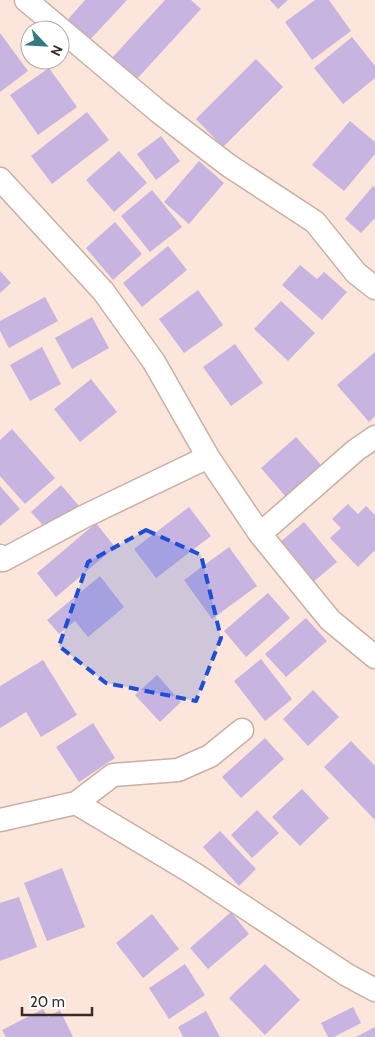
<svg xmlns="http://www.w3.org/2000/svg" width="375" height="1037" viewBox="0 0 375 1037" font-family="Cabin,sans-serif">
	<style>
		.building { fill: #c7b4e1 }
		.lines { fill: none; stroke-linecap: round; stroke-linejoin: round }
		.minor-casing { stroke: #caafa2; stroke-width: 25 }
		.minor { stroke: #fff; stroke-width: 22 }
		.marked { fill: #1d4ed8; fill-opacity: 0.2; stroke: #1d4ed8; stroke-width: 4; stroke-dasharray: 10 6; stroke-linejoin: round }
	</style>
	<rect width="100%" height="100%" fill="#fce5da"/>
	<path class="building" d="M85 0H127L86 44 64 24Z
		M165 0H191L201 9 135 81 111 59Z
		M270 0H288L278 9Z
		M315 0H329L351 31 312 60 285 22Z
		M0 33 28 71 0 92Z
		M352 37 375 66V78L343 104 314 68Z
		M256 59 283 87 223 147 196 119Z
		M49 68 77 107 38 135 10 95Z
		M87 112 109 140 52 184 31 156Z
		M350 121 375 142V154L344 191 312 165Z
		M161 136 180 161 156 180 137 154Z
		M119 151 147 183 114 212 86 180Z
		M199 161 224 183 189 224 164 202Z
		M373 186 375 188V218L361 233 345 219Z
		M152 190 182 227 150 252 121 216Z
		M115 222 142 254 113 280 86 248Z
		M168 246 187 270 142 307 123 283Z
		M300 265 317 279 324 272 347 292 322 320 282 285Z
		M0 271 11 283 0 293Z
		M198 290 223 325 184 353 159 319Z
		M45 297 58 321 9 348 0 331V321Z
		M281 301 315 333 288 361 254 329Z
		M92 317 109 348 72 369 55 338Z
		M235 344 263 383 231 406 203 367Z
		M42 347 61 384 30 401 10 365Z
		M375 352V416L369 422 337 385Z
		M91 379 117 412 80 442 54 409Z
		M12 429 55 478 25 504 0 476V440Z
		M296 437 322 466 286 497 261 468Z
		M61 485 79 506 50 533 31 512Z
		M0 486 20 509 0 526Z
		M348 504 358 514 366 506 375 515V550L358 567 330 538 341 528 332 519Z
		M189 507 211 536 156 578 134 549Z
		M304 522 337 562 313 582 279 543Z
		M96 523 115 547 56 597 37 573Z
		M229 547 257 586 212 619 184 580Z
		M100 576 124 607 88 637 75 621 59 634 47 620Z
		M268 593 290 618 246 657 224 631Z
		M306 618 327 641 286 677 265 654Z
		M261 659 292 699 265 721 234 681Z
		M43 660 77 715 41 737 26 712 0 728V686Z
		M157 675 181 702 160 722 135 695Z
		M313 690 339 717 308 746 283 719Z
		M93 723 115 758 79 782 56 747Z
		M265 738 284 759 241 798 222 777Z
		M351 741 375 766V820L324 767Z
		M302 789 329 818 300 846 272 817Z
		M257 810 279 833 252 858 231 835Z
		M220 831 256 869 239 886 203 847Z
		M62 868 85 927 47 941 24 883Z
		M19 897 37 947 0 961V903Z
		M231 912 249 934 208 969 190 948Z
		M152 914 179 949 143 978 116 943Z
		M185 964 205 995 169 1019 149 988Z
		M265 964 300 1000 265 1035 229 998Z
		M353 1007 361 1023 334 1037H328L321 1023Z
		M43 1009 48 1017 60 1010 73 1037H6L2 1030Z
		M206 1011 220 1037H183L178 1027Z
		M375 1027V1037H356Z"/>
	<g class="lines">
		<defs>
			<path id="minor" d="M26 0 159 112 228 165 315 222 356 273 375 288
				M0 179 103 291 154 362 208 457 260 534 330 620 375 657
				M260 534 356 450 375 437
				M0 556 3 560 83 517 208 457
				M76 803 113 775 178 770 210 756 242 730
				M0 820 76 803 193 873 347 975 375 990"/>
		</defs>
		<use href="#minor" class="minor-casing"/>
		<use href="#minor" class="minor"/>
	</g>
	<path class="marked" d="M146 530 201 555 221 638 196 701 106 683 59 646 88 562Z"/>
	<g transform="translate(45 45) rotate(115)"><circle r="24" fill="#ffffff" stroke="#afaba9"/>
	<path d="M0-4L9 19L0 12L-9 19Z" fill="#337b81"/>
	<text y="-8" font-size="14" font-weight="bold" text-anchor="middle" fill="#372d27">N</text>
	</g>
	<path d="M22 1007v8h70v-8" fill="none" stroke="#372d27" stroke-width="2.5"/>
	<text x="30" y="1007" font-size="15" fill="#372d27" stroke="#ffffff" stroke-width="4" paint-order="stroke">20 m</text>
</svg>
